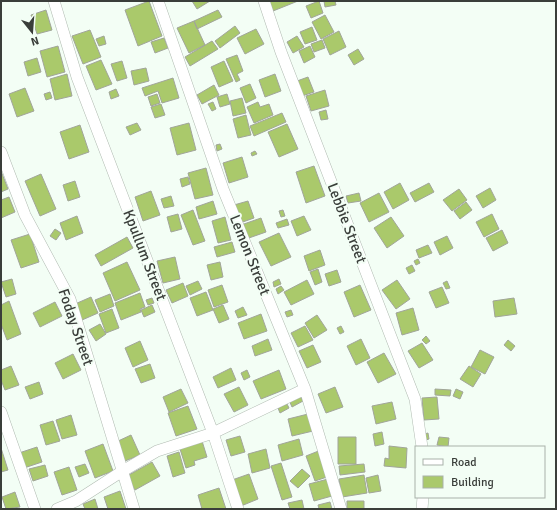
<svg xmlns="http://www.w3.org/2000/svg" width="557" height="510" viewBox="0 0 557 510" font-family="Signika,sans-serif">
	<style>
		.building { fill: #aac96b; stroke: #a1a59a }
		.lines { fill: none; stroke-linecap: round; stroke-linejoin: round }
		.minor-casing { stroke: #b1bbb2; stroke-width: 12 }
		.minor { stroke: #fff; stroke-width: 11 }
		.labels { text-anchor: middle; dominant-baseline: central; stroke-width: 4; stroke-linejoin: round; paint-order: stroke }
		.street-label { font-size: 15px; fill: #3a3e3a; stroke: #f3fef5 }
	</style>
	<rect width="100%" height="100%" fill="#f3fef5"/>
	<path class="building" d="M149 1 162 36 138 46 125 10Z
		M192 1H210L197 9Z
		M269 1H298L273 11Z
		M319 1 323 13 311 18 306 6Z
		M324 1H335L336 5 325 7Z
		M46 10 52 30 37 34 31 15Z
		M218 10 222 17 197 29 194 21Z
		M325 15 334 32 321 39 312 22Z
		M194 21 205 45 189 53 177 28Z
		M235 26 240 33 220 48 215 41Z
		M312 27 317 40 305 44 300 32Z
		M256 29 264 44 245 54 237 38Z
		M90 30 101 57 83 64 72 36Z
		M339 31 346 47 330 55 323 39Z
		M104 36 106 44 99 46 96 39Z
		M297 36 304 47 293 53 287 42Z
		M164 38 168 48 155 53 151 42Z
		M322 40 325 48 314 52 311 44Z
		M212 41 218 49 190 66 185 57Z
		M58 46 65 72 47 77 40 51Z
		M310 46 315 57 304 63 299 51Z
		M358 49 364 59 354 65 348 55Z
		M237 55 243 71 237 74 240 80 236 82 226 59Z
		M37 58 41 72 28 76 24 62Z
		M101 60 112 84 96 90 86 66Z
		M122 61 127 78 117 81 111 64Z
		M224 61 233 81 219 87 211 67Z
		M146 68 149 81 134 85 131 71Z
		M67 74 72 96 55 100 50 79Z
		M275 74 281 91 265 97 259 80Z
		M308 77 314 92 302 96 297 81Z
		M173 78 179 98 162 103 158 91 145 96 142 88Z
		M250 84 256 98 246 103 240 88Z
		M214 85 219 95 202 104 197 95Z
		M25 88 34 111 17 117 9 94Z
		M116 89 119 96 111 99 109 92Z
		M325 90 329 106 311 111 306 96Z
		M50 92 52 98 46 100 44 94Z
		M157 94 160 103 151 106 148 97Z
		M227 94 230 104 220 107 217 97Z
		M242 98 246 113 233 116 230 101Z
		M213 102 216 109 212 111 208 104Z
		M258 102 260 107 269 104 273 115 254 123 247 107Z
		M161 104 165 115 155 118 151 107Z
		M326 110 328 119 321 120 319 112Z
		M282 113 286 122 254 136 250 126Z
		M246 115 251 135 238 138 233 119Z
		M137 123 141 130 130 135 126 127Z
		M189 123 196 150 177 155 170 128Z
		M287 124 298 149 279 157 268 132Z
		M80 125 89 152 69 159 60 132Z
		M220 144 222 149 217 151 216 145Z
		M255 151 257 154 252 156 251 153Z
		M242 157 248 177 229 183 223 163Z
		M314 166 325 196 306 203 296 172Z
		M206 168 213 195 195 199 188 173Z
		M1 171 8 189 1 192Z
		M41 174 56 209 40 216 25 181Z
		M188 177 190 184 182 187 180 179Z
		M75 181 80 197 68 201 63 185Z
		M400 183 409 200 393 209 384 192Z
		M429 183 434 192 415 202 410 193Z
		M490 188 496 200 483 208 476 196Z
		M459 189 467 200 452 211 443 200Z
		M151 191 160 215 143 221 135 197Z
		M359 193 361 201 348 203 346 196Z
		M379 193 389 212 369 222 360 203Z
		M171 196 174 206 164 208 161 199Z
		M9 197 15 212 1 218V200Z
		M213 201 217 214 199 219 196 207Z
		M248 201 254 218 240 223 234 205Z
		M466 202 472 210 460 219 454 211Z
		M193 210 205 241 193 245 181 215Z
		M283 210 285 216 281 217 279 211Z
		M178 214 182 229 171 232 167 217Z
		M492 214 499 229 484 237 476 222Z
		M77 216 83 233 66 240 60 223Z
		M304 216 311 230 297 236 291 221Z
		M225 217 231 240 218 243 212 221Z
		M391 217 404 236 387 248 374 228Z
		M261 218 266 232 246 239 241 225Z
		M287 219 289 225 278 228 276 223Z
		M55 229 61 233 56 240 50 236Z
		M502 230 508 243 493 251 486 238Z
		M279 233 291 257 271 266 259 242Z
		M30 234 39 262 21 268 11 240Z
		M447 236 453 248 440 255 434 242Z
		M127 237 133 248 101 266 95 255Z
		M232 242 235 252 217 257 214 247Z
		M428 245 432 253 419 258 416 250Z
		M320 250 325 265 309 271 304 256Z
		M175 257 180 279 163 283 157 261Z
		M418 259 420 263 416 265 414 261Z
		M127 262 140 290 115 301 103 273Z
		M220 262 223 277 211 280 207 265Z
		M412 265 415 271 409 274 406 268Z
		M318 269 322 282 315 285 310 272Z
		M337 270 341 282 329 286 325 274Z
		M12 279 16 294 6 297 1 282Z
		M279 279 281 284 274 287 273 282Z
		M307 280 314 294 291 305 284 292Z
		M397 280 410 299 396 309 382 290Z
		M198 281 202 289 190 295 186 286Z
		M447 281 450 288 446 289 443 283Z
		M183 283 188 296 172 303 166 290Z
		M222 285 228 302 214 307 208 290Z
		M360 285 371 310 354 317 344 292Z
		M281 286 284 290 278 294 276 289Z
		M442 287 449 303 436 308 429 292Z
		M206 292 213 310 197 316 190 298Z
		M140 293 145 307 140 309 141 312 121 320 115 303Z
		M110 294 114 306 100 312 95 300Z
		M91 297 98 313 82 320 75 304Z
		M152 298 154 303 148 305 146 300Z
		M514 298 517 314 495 317 493 301Z
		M9 301 21 334 7 340 1 324V305Z
		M55 302 62 316 40 327 33 313Z
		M152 305 155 312 144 317 141 310Z
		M223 305 229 319 219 323 213 309Z
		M243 307 247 315 238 318 235 311Z
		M413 308 419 330 402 335 396 313Z
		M112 309 119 328 106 333 99 314Z
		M291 310 293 315 287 317 285 312Z
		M261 314 267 331 244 339 238 323Z
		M317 315 327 330 314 338 305 323Z
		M100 324 106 334 96 341 89 330Z
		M305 326 313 340 298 347 291 333Z
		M341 326 344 332 340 334 337 328Z
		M426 336 430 341 426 344 422 340Z
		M268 339 272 350 255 356 252 346Z
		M361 339 370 358 356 365 347 346Z
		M508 340 515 346 511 351 504 345Z
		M140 341 148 360 133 367 125 348Z
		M422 343 433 360 419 368 408 351Z
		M313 345 321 362 307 368 299 351Z
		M480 350 494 357 485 374 471 367Z
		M384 353 396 374 378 383 367 362Z
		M73 354 81 370 63 379 55 363Z
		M150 364 155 378 141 383 135 369Z
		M11 366 19 385 5 390 1 380V370Z
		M469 366 481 374 473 387 460 379Z
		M231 368 236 380 218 388 213 377Z
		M247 370 250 377 244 380 241 373Z
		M279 370 286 389 261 399 253 381Z
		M39 382 43 394 30 399 25 387Z
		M239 387 248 405 234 412 224 394Z
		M335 387 343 407 326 413 318 394Z
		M181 389 188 403 169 412 163 397Z
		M435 389 451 390 450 396 435 395Z
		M456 389 463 392 460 399 453 396Z
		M299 394 303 401 292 407 289 400Z
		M437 397 439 419 424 420 422 398Z
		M392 402 396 419 376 424 372 406Z
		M287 404 289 408 280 413 278 408Z
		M188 406 197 429 176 436 168 413Z
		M308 414 313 431 292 436 288 419Z
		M71 415 77 435 62 439 56 420Z
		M53 421 60 441 46 445 40 425Z
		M382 432 384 444 375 446 373 434Z
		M428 433 429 439 426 440 424 434Z
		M131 435 140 455 125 461 116 442Z
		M240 436 245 452 231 456 226 440Z
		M338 437H356V464H338Z
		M439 437 449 438 448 447 437 445Z
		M299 439 303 455 282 461 278 445Z
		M202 441 207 457 194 461 195 465 186 468 180 449Z
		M103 444 113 471 95 478 85 451Z
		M389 446 407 448 406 468 384 466 385 458 389 459Z
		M37 447 42 462 24 468 19 453Z
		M1 448 8 470 1 472Z
		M266 449 270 468 252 473 248 454Z
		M321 450 330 476 315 481 306 456Z
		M179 452 185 473 173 477 167 456Z
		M152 462 160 476 135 490 127 476Z
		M281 463 292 497 282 500 271 466Z
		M85 464 89 473 79 477 75 467Z
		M364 464 365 472 340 475 339 466Z
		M45 465 48 476 33 481 29 469Z
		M69 467 77 490 62 495 54 472Z
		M302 469 310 476 298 488 290 481Z
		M249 474 258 499 241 506 232 480Z
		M364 475 367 493 342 497 339 479Z
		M378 475 381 491 369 493 366 478Z
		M328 479 332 496 314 501 309 484Z
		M219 488 226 509H202L198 495Z
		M120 491 126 509H108L104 497Z
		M15 492 20 507 6 509 2 497Z
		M95 499 98 509H85L83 504Z
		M302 500 304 509H290L288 503Z
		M347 501H364V509H347Z
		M330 502 332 509H319L318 505Z"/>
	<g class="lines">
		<defs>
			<path id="minor" d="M54 1 77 77 213 433 238 509
				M158 1 223 189 305 389 341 509
				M264 1 281 52 415 399 422 447
				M1 152 25 215 70 299 134 509
				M1 412 35 509
				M57 509 76 501 121 472 157 451 213 433 305 389
				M422 509 423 497"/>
		</defs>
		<use href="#minor" class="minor-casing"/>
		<use href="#minor" class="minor"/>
	</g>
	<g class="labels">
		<g class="street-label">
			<text transform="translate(347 223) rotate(69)">Lebbie Street</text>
			<text transform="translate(145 255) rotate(69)">Kpullum Street</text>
			<text transform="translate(250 255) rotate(68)">Lemon Street</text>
			<text transform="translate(76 327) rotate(71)">Foday Street</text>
		</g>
	</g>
	<rect width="557" height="510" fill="none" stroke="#3a3e3a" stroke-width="4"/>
	<rect x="415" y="446" width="130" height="52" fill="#f3fef5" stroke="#a9b1aa"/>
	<rect x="423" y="459" width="20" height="6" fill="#ffffff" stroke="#a9b1aa"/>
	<text x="451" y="466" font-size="12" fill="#3a3e3a">Road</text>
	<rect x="423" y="476" width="20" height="12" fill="#aac96b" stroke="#a9b1aa"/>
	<text x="451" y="486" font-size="12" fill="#3a3e3a">Building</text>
	<g transform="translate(32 32) rotate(163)" stroke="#f3fef5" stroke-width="3" paint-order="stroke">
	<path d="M0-3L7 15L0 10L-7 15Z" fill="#3a3e3a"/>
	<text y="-6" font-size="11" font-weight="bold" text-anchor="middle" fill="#3a3e3a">N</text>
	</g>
</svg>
